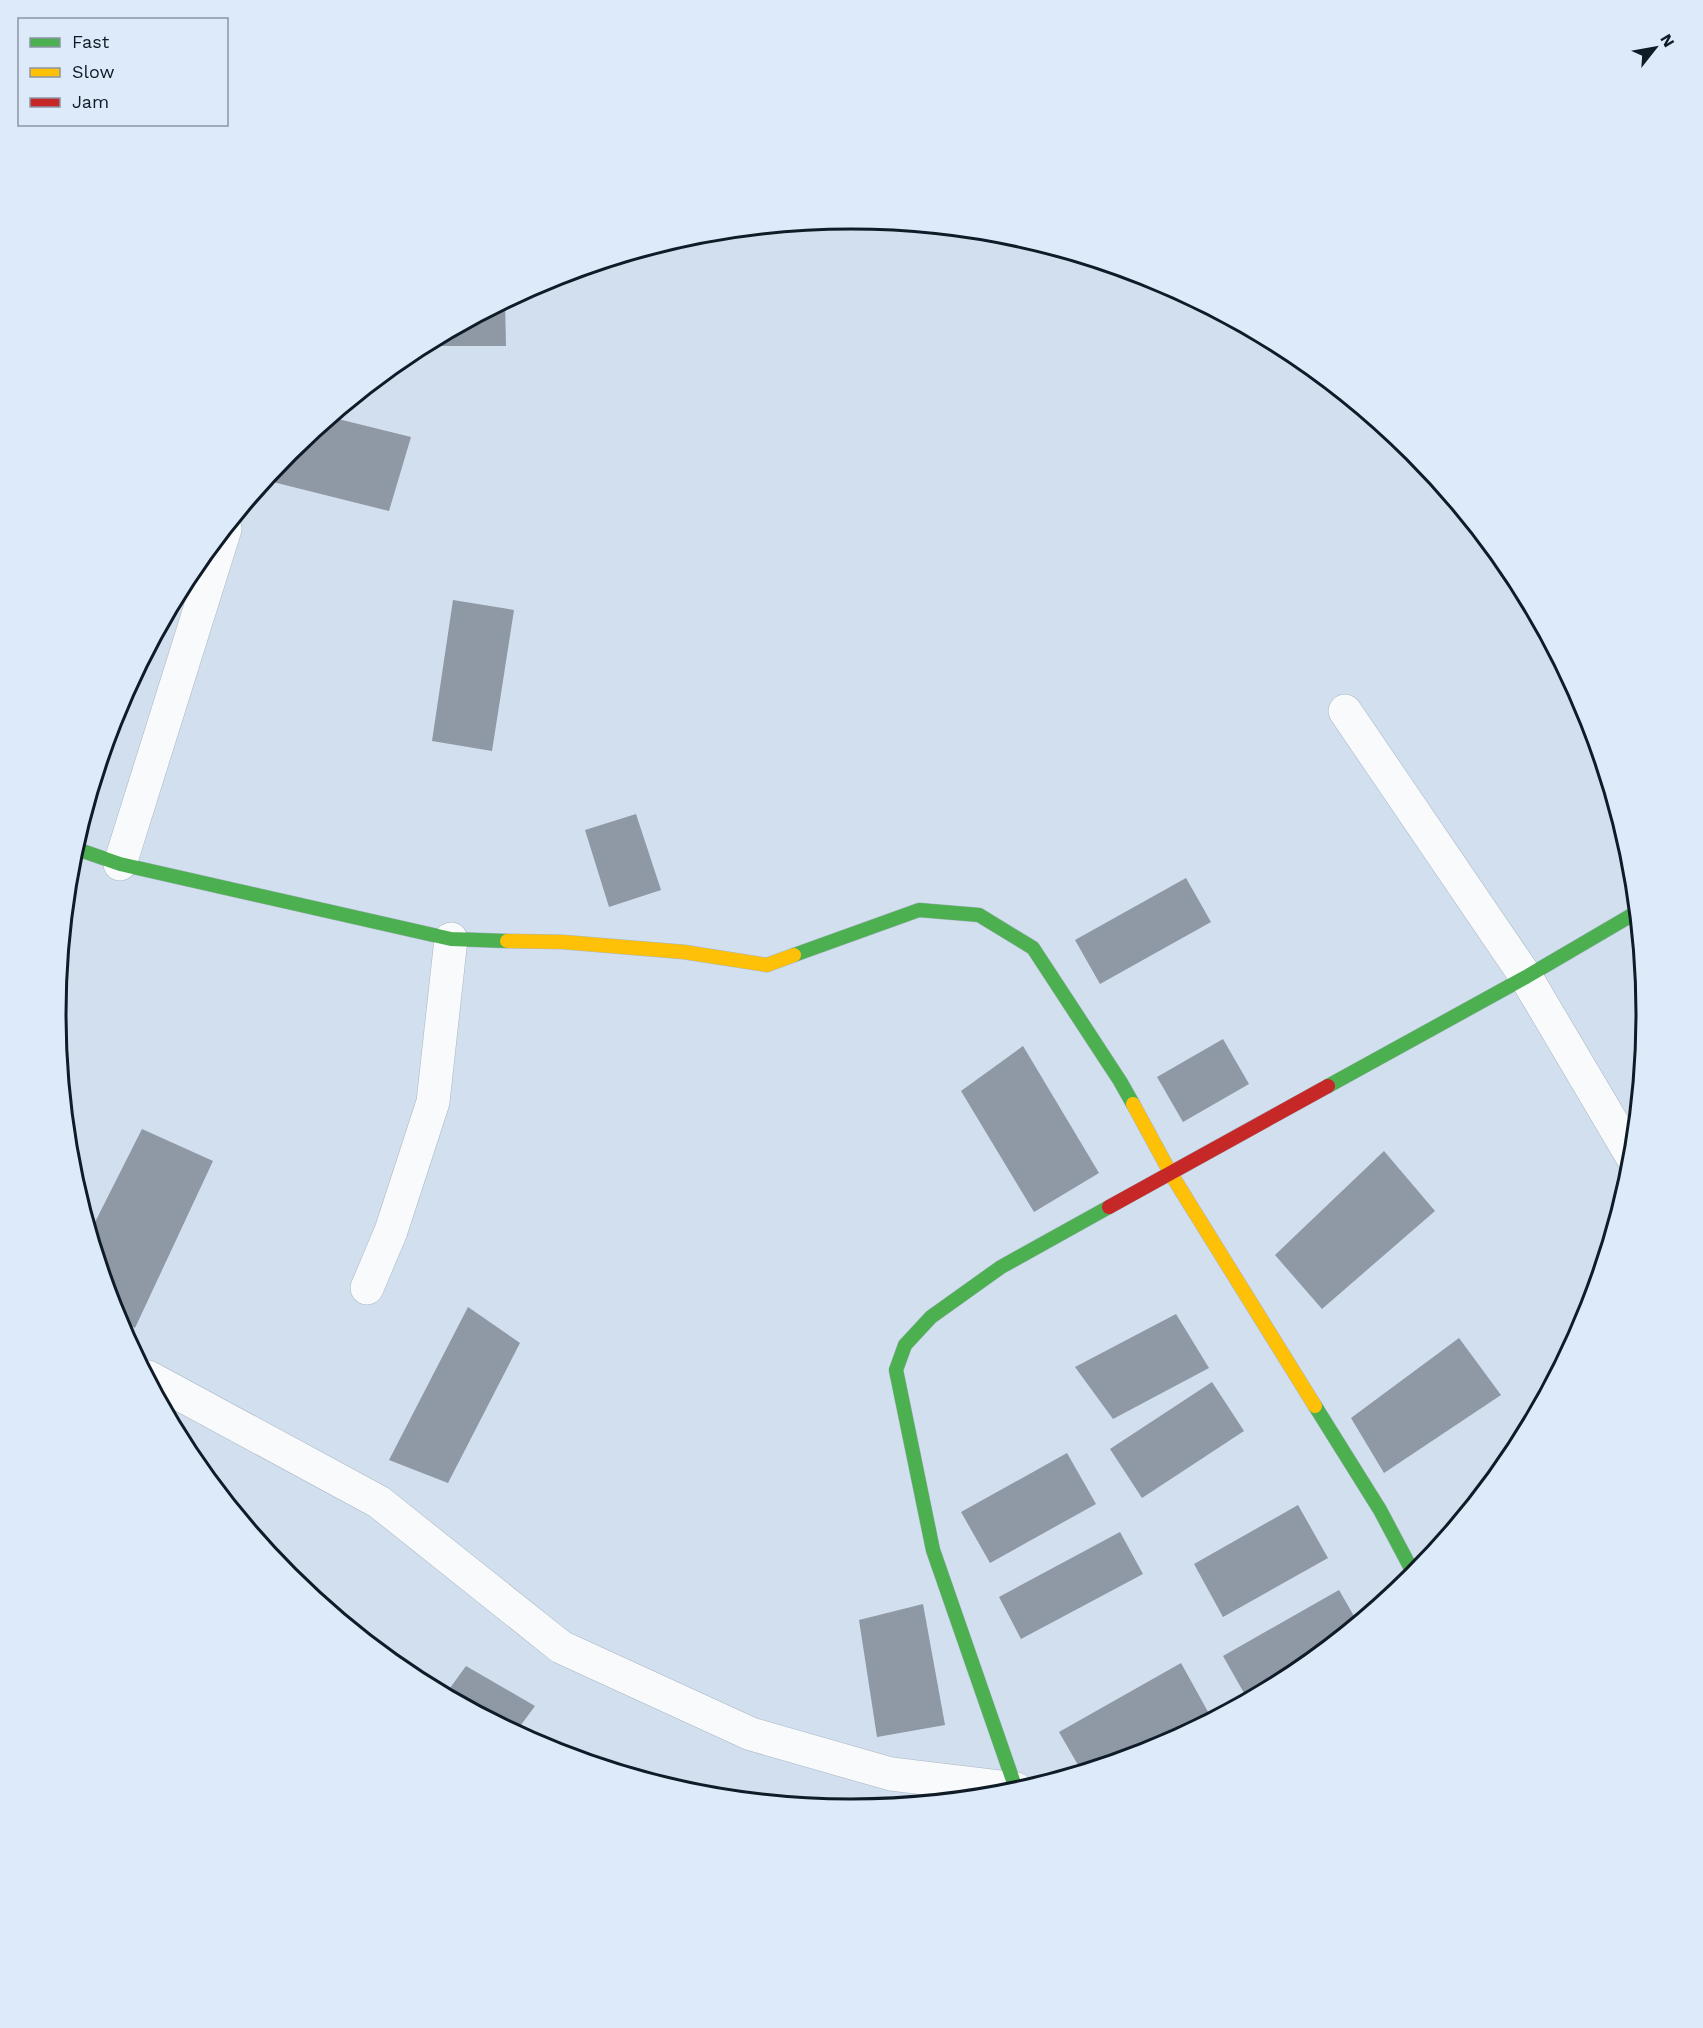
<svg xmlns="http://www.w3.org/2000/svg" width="1703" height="2028" viewBox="0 0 1703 2028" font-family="'Work Sans',sans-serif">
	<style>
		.building { fill: #8f98a5 }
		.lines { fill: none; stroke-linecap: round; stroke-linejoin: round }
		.street-casing { stroke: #a9b5c2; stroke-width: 34 }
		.fast-casing { stroke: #a9b5c2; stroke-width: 15 }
		.slow-casing { stroke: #a9b5c2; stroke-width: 15 }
		.jam-casing { stroke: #a9b5c2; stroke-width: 15 }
		.street { stroke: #f8fafc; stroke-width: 33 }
		.fast { stroke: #4caf50; stroke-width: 14 }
		.slow { stroke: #ffc107; stroke-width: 14 }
		.jam { stroke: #c62828; stroke-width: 14 }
		.rim { fill: none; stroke: #0f1b27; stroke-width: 3 }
	</style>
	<rect width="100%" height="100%" fill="#d1dfee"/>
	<path class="building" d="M505 301 506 346H420Z
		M330 417 411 437 389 511 265 480 289 451Z
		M453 600 514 610 492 751 432 741Z
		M636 814 661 890 609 907 585 830Z
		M1186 878 1211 922 1100 984 1075 940Z
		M1223 1039 1249 1084 1183 1122 1157 1077Z
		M1023 1046 1099 1173 1034 1212 961 1091Z
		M142 1129 213 1161 135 1328 116 1318 90 1232Z
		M1384 1151 1435 1211 1322 1309 1275 1255Z
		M468 1307 520 1343 448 1483 389 1460Z
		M1176 1314 1209 1368 1113 1419 1075 1367Z
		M1459 1338 1501 1395 1384 1473 1351 1418Z
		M1212 1382 1244 1431 1142 1498 1110 1449Z
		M1067 1453 1096 1504 990 1563 961 1512Z
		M1298 1505 1328 1558 1223 1617 1194 1564Z
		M1120 1532 1143 1574 1021 1639 999 1597Z
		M1339 1590 1358 1623 1293 1676 1248 1700 1223 1656Z
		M923 1604 945 1725 877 1737 859 1620Z
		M1181 1663 1212 1719 1156 1750 1082 1772 1059 1732Z
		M466 1666 535 1706 515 1733 445 1695Z"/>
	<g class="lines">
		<defs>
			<path id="street" d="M1345 711 1526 977 1633 1158
				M120 864 225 529
				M367 1288 391 1231 433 1102 451 939
				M148 1377 379 1502 561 1647 751 1734 891 1774 1016 1789"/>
			<path id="fast" d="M74 848 120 864 451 939 507 941
				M794 955 919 910 979 915 1033 948 1120 1081 1133 1104
				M1328 1086 1526 977 1637 912
				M1315 1406 1380 1510 1415 1576
				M1017 1792 933 1550 896 1370 905 1345 931 1317 1001 1267 1109 1207"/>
			<path id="slow" d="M507 941 563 942 684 952 767 965 794 955
				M1133 1104 1171 1174 1315 1406"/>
			<path id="jam" d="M1109 1207 1328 1086"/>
		</defs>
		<use href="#street" class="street-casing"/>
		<use href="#fast" class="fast-casing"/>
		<use href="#slow" class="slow-casing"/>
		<use href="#jam" class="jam-casing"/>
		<use href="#street" class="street"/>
		<use href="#fast" class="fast"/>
		<use href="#slow" class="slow"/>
		<use href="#jam" class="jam"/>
	</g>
	<path d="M0 0H1703V2028H0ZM66 1014a785 785 0 1 1 1570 0a785 785 0 1 1-1570 0Z" fill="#ddeaf9" fill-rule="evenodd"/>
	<path class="rim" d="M66 1014a785 785 0 1 1 1570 0a785 785 0 1 1-1570 0Z"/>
	<rect x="18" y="18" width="210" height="108" fill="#ddeaf9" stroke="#8b97a5" stroke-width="1.5"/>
	<rect x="30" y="38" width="30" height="9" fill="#4caf50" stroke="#8b97a5" stroke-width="1.5"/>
	<text x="72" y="48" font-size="18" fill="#0f1b27">Fast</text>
	<rect x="30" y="68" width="30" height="9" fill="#ffc107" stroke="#8b97a5" stroke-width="1.5"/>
	<text x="72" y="78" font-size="18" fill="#0f1b27">Slow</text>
	<rect x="30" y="98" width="30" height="9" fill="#c62828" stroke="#8b97a5" stroke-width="1.5"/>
	<text x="72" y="108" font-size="18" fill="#0f1b27">Jam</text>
	<g transform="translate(1655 48) rotate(59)" stroke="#ddeaf9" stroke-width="4.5" paint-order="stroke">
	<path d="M0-4.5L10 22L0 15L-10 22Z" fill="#0f1b27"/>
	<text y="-9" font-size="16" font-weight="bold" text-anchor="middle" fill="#0f1b27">N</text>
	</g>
</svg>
